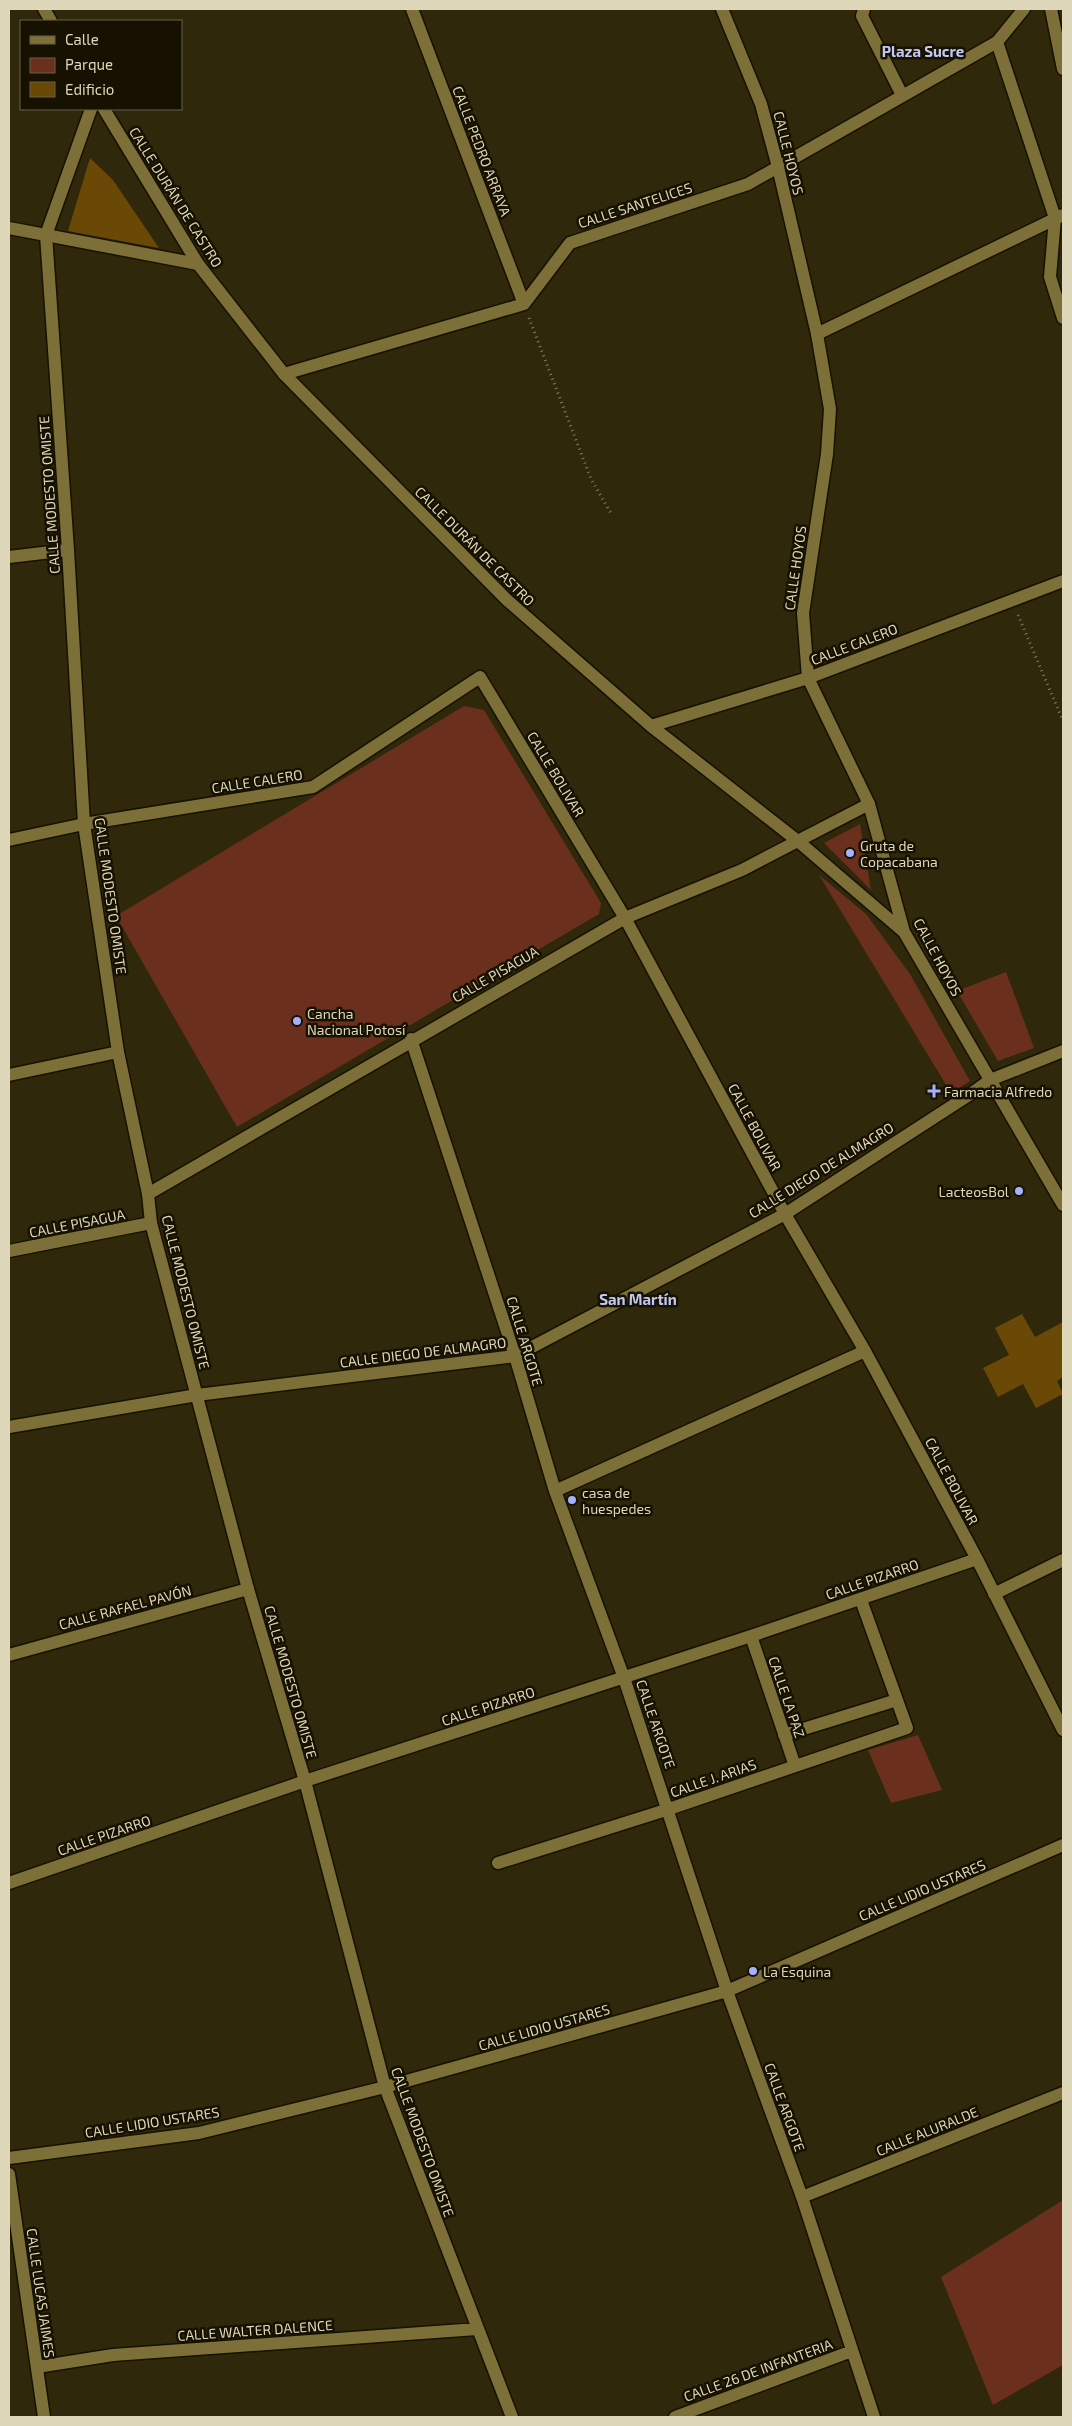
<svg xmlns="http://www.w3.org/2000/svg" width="1072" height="2426" viewBox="0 0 1072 2426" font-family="'Exo 2',sans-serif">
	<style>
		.green { fill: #6b2f1e }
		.building { fill: #6a4805 }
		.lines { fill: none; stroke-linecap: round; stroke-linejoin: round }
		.street-casing { stroke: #171100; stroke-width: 15 }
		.secondary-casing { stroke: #171100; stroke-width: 15 }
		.path { stroke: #837c5e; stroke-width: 3; stroke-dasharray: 1 4; stroke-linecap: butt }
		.street { stroke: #7c6f37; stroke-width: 12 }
		.secondary { stroke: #7c6f37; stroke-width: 12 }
		.poi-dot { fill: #a5b1fc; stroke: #161100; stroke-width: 2 }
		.labels { text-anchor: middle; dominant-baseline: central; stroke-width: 5; stroke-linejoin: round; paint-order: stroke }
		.street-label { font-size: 14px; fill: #ded7ba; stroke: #161100 }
		.poi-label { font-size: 14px; fill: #ded7ba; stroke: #161100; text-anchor: start }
		.neighbourhood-label { font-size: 15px; font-weight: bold; fill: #c0c8f3; stroke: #161100 }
	</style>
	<rect width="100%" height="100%" fill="#2f280a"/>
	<path class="green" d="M464 706 484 710 601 903 599 914 237 1127 116 916Z
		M860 824 871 890 824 843Z
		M819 875 866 914 910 974 970 1081 951 1093Z
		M1006 972 1034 1048 998 1061 957 991Z
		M918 1735 942 1790 891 1803 868 1750Z
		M1063 2200V2365L993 2405 941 2277Z"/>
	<path class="building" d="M90 158 113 180 159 248 68 231Z
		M1022 1314 1035 1337 1063 1322V1377L1057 1381 1063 1394 1036 1408 1023 1384 998 1397 983 1368 1009 1355 995 1328Z"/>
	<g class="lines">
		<defs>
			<path id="street" d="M412 9 524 304
				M864 9 862 16 902 95
				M1051 9 1063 69
				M997 42 1055 218 1050 277 1063 318
				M9 228 198 264
				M817 334 1063 215
				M284 374 524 304 570 243 748 184 778 167 761 104 722 9
				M9 557 68 550
				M9 840 84 824 313 787 480 677 625 918 785 1214 865 1351 977 1559 1063 1730
				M411 1039 515 1356 555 1491 624 1678 727 1991 802 2197 874 2417
				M9 1075 118 1052
				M148 1194 625 918 742 870 869 804
				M9 1251 151 1223
				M9 1427 197 1395
				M555 1491 865 1351
				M994 1594 1063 1560
				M751 1636 795 1766
				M9 1655 248 1589
				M784 1735 897 1700
				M498 1863 669 1809 907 1728 861 1600
				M9 1883 305 1781 751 1636 977 1559
				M802 2197 1063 2093
				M37 2367 113 2355 477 2329
				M512 2417 385 2087 727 1991 1063 1845
				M675 2417 852 2351"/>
			<path id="secondary" d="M44 9 51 21
				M1024 9 997 42 778 167 817 334 830 409 827 454 803 613 808 678 869 804 904 932 1063 1205
				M104 109 198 264 284 374 507 600 651 726 799 842 904 932
				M651 726 808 678 1063 581
				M197 1395 515 1356 785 1214 972 1093 990 1080 1063 1051
				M9 2158 199 2133 385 2087 305 1781 248 1589 151 1223 148 1194 118 1052 84 824 68 550 46 235 91 109
				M9 2174 44 2417"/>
		</defs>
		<use href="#street" class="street-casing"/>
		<use href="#secondary" class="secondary-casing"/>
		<path class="path" d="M529 318 591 479 612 515
			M1018 615 1063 721"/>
		<use href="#street" class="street"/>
		<use href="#secondary" class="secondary"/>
	</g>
	<g class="poi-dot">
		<circle cx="850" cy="853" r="5"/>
		<circle cx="297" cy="1021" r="5"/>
		<path d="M931.5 1083.5h5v5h5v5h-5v5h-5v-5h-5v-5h5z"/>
		<circle cx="1019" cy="1191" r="5"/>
		<circle cx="572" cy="1500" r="5"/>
		<circle cx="753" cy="1971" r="5"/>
	</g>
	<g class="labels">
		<g class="street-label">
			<text transform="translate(482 151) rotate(69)">CALLE PEDRO ARRAYA</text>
			<text transform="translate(789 153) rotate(76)">CALLE HOYOS</text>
			<text transform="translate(176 197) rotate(58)">CALLE DURÁN DE CASTRO</text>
			<text transform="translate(635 205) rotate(-18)">CALLE SANTELICES</text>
			<text transform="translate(49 495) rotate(-94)">CALLE MODESTO OMISTE</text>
			<text transform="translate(475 546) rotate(45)">CALLE DURÁN DE CASTRO</text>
			<text transform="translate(795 568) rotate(-82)">CALLE HOYOS</text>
			<text transform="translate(854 644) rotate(-21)">CALLE CALERO</text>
			<text transform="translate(556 774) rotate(59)">CALLE BOLIVAR</text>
			<text transform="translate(257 781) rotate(-9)">CALLE CALERO</text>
			<text transform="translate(111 896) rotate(82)">CALLE MODESTO OMISTE</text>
			<text transform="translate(938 957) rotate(62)">CALLE HOYOS</text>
			<text transform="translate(495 974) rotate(-30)">CALLE PISAGUA</text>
			<text transform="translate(755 1127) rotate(62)">CALLE BOLIVAR</text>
			<text transform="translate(821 1170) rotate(-32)">CALLE DIEGO DE ALMAGRO</text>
			<text transform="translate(77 1223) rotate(-11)">CALLE PISAGUA</text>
			<text transform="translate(186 1292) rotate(76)">CALLE MODESTO OMISTE</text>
			<text transform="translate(525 1341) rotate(73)">CALLE ARGOTE</text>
			<text transform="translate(423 1352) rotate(-7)">CALLE DIEGO DE ALMAGRO</text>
			<text transform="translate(952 1481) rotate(62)">CALLE BOLIVAR</text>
			<text transform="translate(872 1579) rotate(-19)">CALLE PIZARRO</text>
			<text transform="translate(125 1607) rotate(-15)">CALLE RAFAEL PAVÓN</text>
			<text transform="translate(291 1682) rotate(74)">CALLE MODESTO OMISTE</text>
			<text transform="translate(787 1697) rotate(71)">CALLE LA PAZ</text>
			<text transform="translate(488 1706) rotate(-18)">CALLE PIZARRO</text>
			<text transform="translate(656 1724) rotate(71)">CALLE ARGOTE</text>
			<text transform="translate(713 1778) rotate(-19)">CALLE J. ARIAS</text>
			<text transform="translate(104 1835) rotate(-19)">CALLE PIZARRO</text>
			<text transform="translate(922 1890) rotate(-23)">CALLE LIDIO USTARES</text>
			<text transform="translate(544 2027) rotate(-16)">CALLE LIDIO USTARES</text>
			<text transform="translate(785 2107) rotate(70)">CALLE ARGOTE</text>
			<text transform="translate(152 2122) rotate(-9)">CALLE LIDIO USTARES</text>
			<text transform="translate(927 2131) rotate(-22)">CALLE ALURALDE</text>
			<text transform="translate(423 2142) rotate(70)">CALLE MODESTO OMISTE</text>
			<text transform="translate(41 2293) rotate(82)">CALLE LUCAS JAIMES</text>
			<text transform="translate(255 2330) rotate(-4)">CALLE WALTER DALENCE</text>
			<text transform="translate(758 2370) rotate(-20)">CALLE 26 DE INFANTERIA</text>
		</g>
		<g class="poi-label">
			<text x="860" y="845">Gruta de<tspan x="860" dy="16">Copacabana</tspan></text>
			<text x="307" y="1013">Cancha<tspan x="307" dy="16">Nacional Potosí</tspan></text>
			<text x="944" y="1091">Farmacia Alfredo</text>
			<text x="1009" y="1191" text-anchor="end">LacteosBol</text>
			<text x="582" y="1492">casa de<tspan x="582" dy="16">huespedes</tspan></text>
			<text x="763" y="1971">La Esquina</text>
		</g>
		<g class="neighbourhood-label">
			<text x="923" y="51">Plaza Sucre</text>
			<text x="638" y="1299">San Martín</text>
		</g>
	</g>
	<rect width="1072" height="2426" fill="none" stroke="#ded7ba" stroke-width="20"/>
	<rect x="20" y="20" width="162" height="90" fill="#161100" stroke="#66604a"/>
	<rect x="30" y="36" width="25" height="8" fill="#7c6f37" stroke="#66604a"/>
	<text x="65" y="45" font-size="15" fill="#ded7ba">Calle</text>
	<rect x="30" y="58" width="25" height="15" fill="#6b2f1e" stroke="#66604a"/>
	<text x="65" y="70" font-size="15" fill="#ded7ba">Parque</text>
	<rect x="30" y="82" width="25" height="15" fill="#6a4805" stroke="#66604a"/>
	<text x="65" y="95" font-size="15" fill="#ded7ba">Edificio</text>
</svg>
